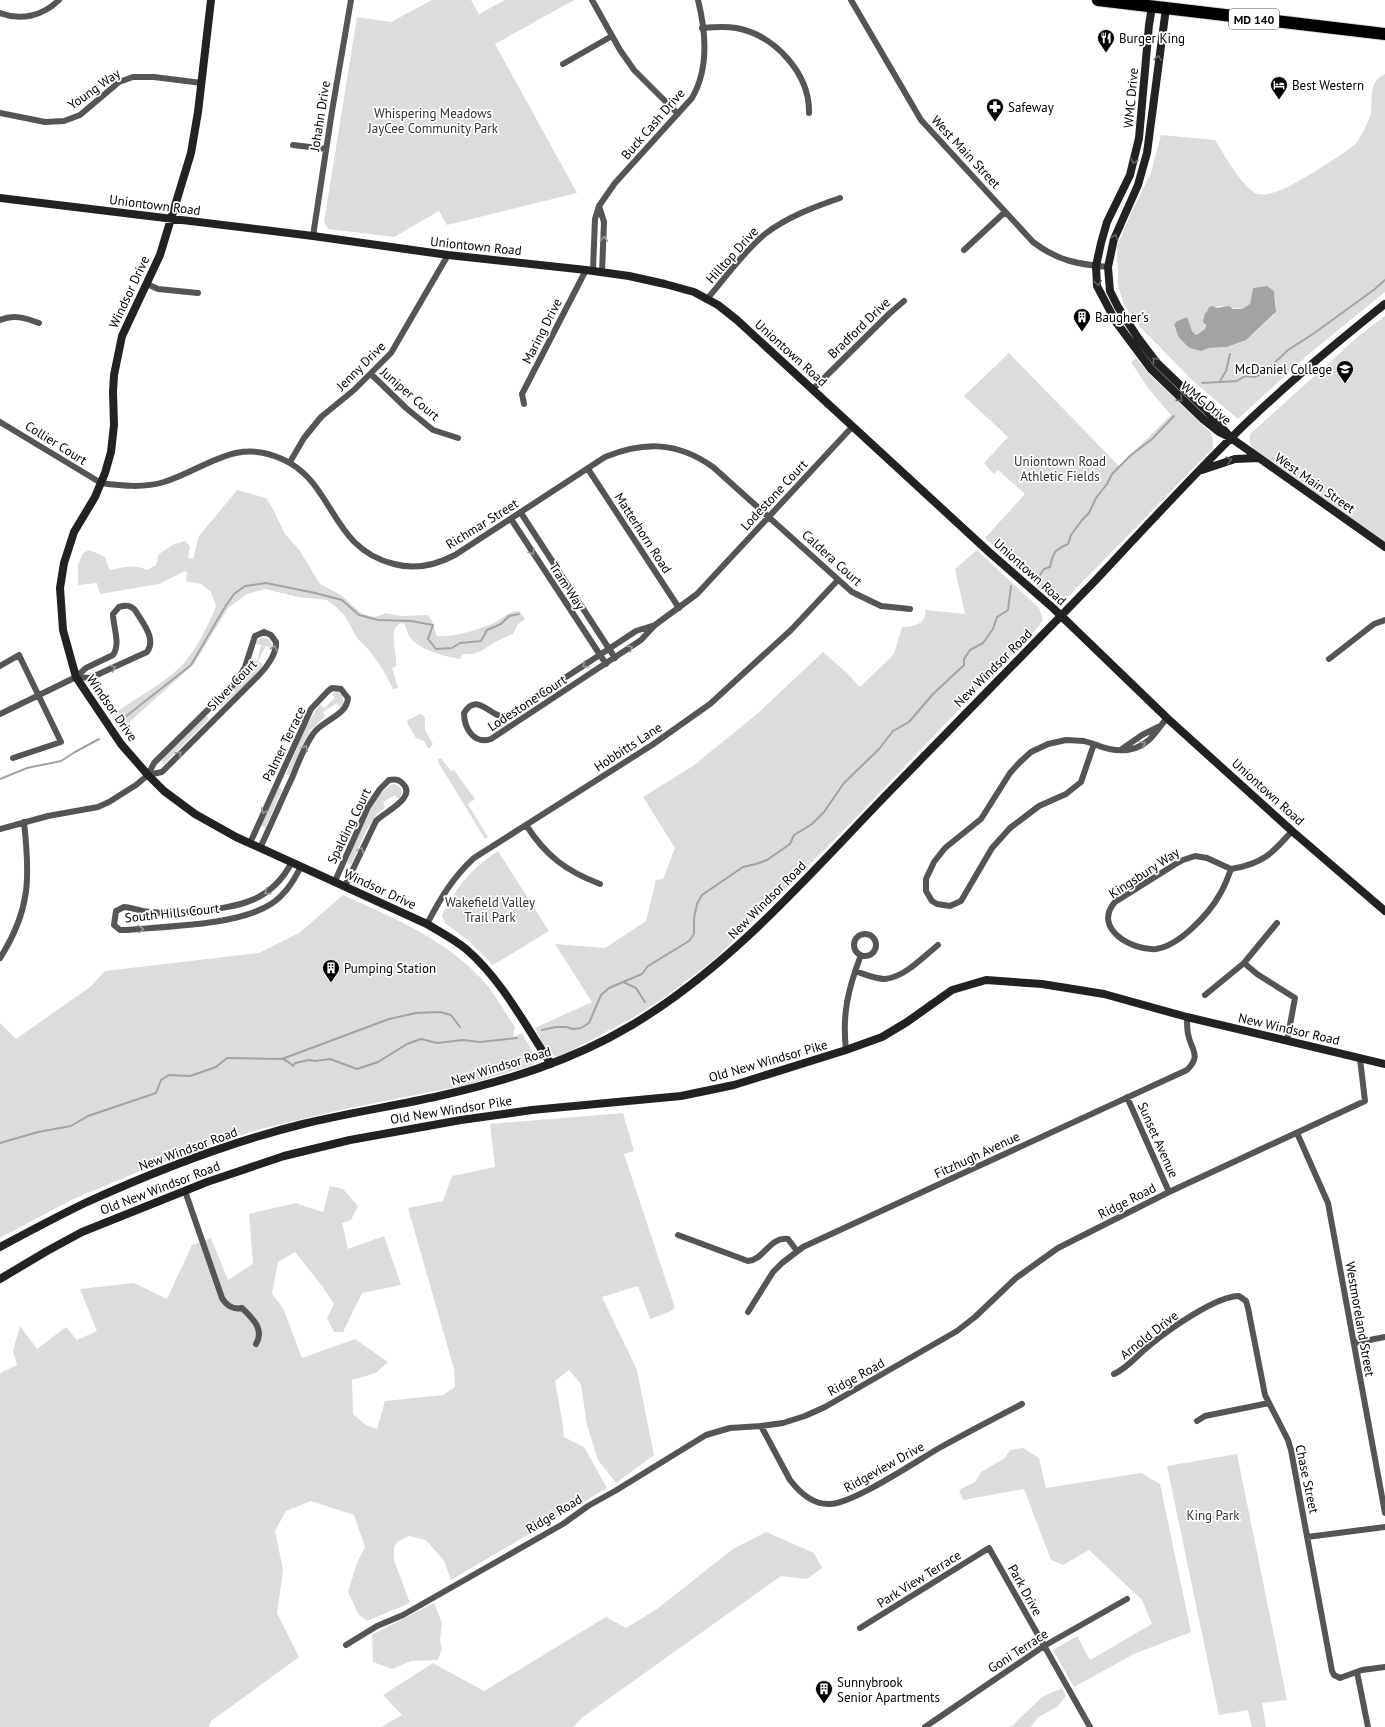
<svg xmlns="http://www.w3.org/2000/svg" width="1385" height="1727" viewBox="0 0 1385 1727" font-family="'PT Sans',sans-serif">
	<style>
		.green { fill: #dcdcdc; fill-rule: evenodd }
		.water { fill: #a3a3a3 }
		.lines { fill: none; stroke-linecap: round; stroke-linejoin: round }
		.stream { stroke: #a3a3a3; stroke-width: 2 }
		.highway-casing { stroke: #dbdbdb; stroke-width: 14 }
		.street { stroke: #555; stroke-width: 6 }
		.secondary { stroke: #222; stroke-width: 8 }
		.highway { stroke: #000; stroke-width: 12 }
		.oneway { stroke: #646464 }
		.oneway2 { stroke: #999 }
		.labels { text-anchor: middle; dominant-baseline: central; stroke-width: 3.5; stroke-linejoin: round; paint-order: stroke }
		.shield { fill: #fff; stroke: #4c4c4c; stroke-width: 1 }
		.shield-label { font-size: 12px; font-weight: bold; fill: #000 }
		.poi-label { font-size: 13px; fill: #000; stroke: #fff; text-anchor: start }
		.street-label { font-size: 13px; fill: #000; stroke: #fff }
		.park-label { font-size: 13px; fill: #333; stroke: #fff }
	</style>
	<rect width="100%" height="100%" fill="#fff"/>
	<path class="green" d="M432 0H471L479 14 505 0H574L495 44 577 193 447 225 439 211 394 237 328 229 324 222 357 17 391 22Z
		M1385 74V292L1309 354 1238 419 1192 380 1139 326 1124 305 1118 286 1117 246 1132 211 1151 173 1161 135 1215 140C1224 154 1241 185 1255 193 1264 198 1281 190 1290 186 1301 180 1352 150 1358 141 1362 133 1369 122 1371 113 1373 98 1368 81 1385 74ZM1267 286 1274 291 1276 304 1275 314C1260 327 1247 343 1226 347 1217 349 1210 346 1201 351 1189 344 1176 340 1174 324L1177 321 1186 317 1192 331 1195 335 1205 329V317L1208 311 1220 306 1242 309 1250 304 1253 288Z
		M1385 316V547L1254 451 1250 444V434L1361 334Z
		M1009 353 1119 466 1171 415 1148 388 1131 362 1136 358 1149 374 1210 432 1213 440V448L1064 601 1055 600 1042 592 1016 565 985 538 1025 494 998 470 994 474 984 463 1008 437 964 396Z
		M237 490 266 498 273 509 285 534 300 551 320 584 341 595 362 614 375 617 386 613 401 616 428 615C434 622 433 628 437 636 452 638 480 629 494 623 503 618 509 611 519 611L525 619 518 624 513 634 495 642 481 651 473 654H463L460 659C442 656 408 648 406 627L403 623C386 625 398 654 396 666L392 668 398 688 393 689 382 668 368 649 357 638 345 616 335 606 327 600 298 597 265 589 247 594 228 608 194 664 124 727 115 715 117 712C137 697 160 686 178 669 193 656 209 625 216 606L211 592 201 584 186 581 187 573 185 571 159 584 100 594 97 583 78 585V565L83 553 90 550 105 557 108 567 111 570C124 567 135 564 147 570L156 565 159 554 174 544 185 541 190 546 188 558 193 559 199 536Z
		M977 550 1039 608 1043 620 1038 627 839 835 716 958 661 1000 634 1017 559 1057C546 1056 540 1037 535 1028L592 1002 555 944 605 948 646 921 656 880 663 879 675 848 643 797 693 766 758 713 823 652 846 672 860 687 894 654 902 627C912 627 928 624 925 610L965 614 955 569Z
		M262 637 269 639 272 645 271 648 266 646 258 661 263 665 251 679 221 707H217L218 704 244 678 251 661H257L261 645 256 644V642Z
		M336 691 342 695 344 703 340 707 337 703 323 712 325 716 310 731 289 775H286L305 728 320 704 324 708 335 698 332 694Z
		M420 714 423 715 425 719V730L433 744 430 748H428L424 741 416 738 407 723 408 720Z
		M205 716H207L209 719 164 764 161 760Z
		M441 758 451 771 454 770 475 799 468 804 488 837 485 839 438 762V759Z
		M393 784C402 785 405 794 398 799L395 795 383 802 385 807C367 821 360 845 351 865L347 863C355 845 374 790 393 784Z
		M280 787 282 790 265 828 261 826 278 788Z
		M498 851 549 931 493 965 470 942 445 923 442 915C457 886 471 869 498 851Z
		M343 895C395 919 447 939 486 984 497 997 505 1013 515 1027L513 1037 522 1033 536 1058 533 1065 466 1085 340 1110 261 1129 204 1147 145 1169 71 1200 0 1238V1023L16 1039 90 987 105 971 259 953 299 933Z
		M623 1113 634 1151 624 1154 675 1308 669 1312 650 1319 638 1286 602 1297 637 1370 654 1455 616 1483 598 1460 587 1425 581 1384 569 1370 555 1381 562 1420 564 1437 584 1447 607 1488 451 1580 444 1561 426 1540 409 1536 397 1542 394 1547V1560L410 1603 367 1621 359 1615 348 1592 357 1563 365 1547 354 1515 311 1501 286 1511 275 1531 283 1570 277 1613 299 1657 210 1722 209 1727H0V1373L17 1365 13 1351 20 1326 37 1349 66 1327 77 1340 97 1331 80 1289 134 1283 167 1299 192 1245 211 1238 228 1280 253 1264 249 1214 296 1203 323 1212 330 1186 343 1189 358 1206 351 1220 342 1223 348 1249 384 1236 401 1285 362 1293 343 1332H334L327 1318 334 1304 322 1286 295 1252 278 1262 272 1294 283 1308 302 1358 355 1339 388 1362 376 1373 352 1380 353 1414 366 1425 377 1429 385 1401 443 1395 455 1387 454 1369 408 1208 443 1201 452 1176 495 1167 490 1124Z
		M1023 1448 1039 1458 1046 1488 1141 1473 1160 1484 1191 1632 1134 1654 1074 1687 1053 1650 1077 1636 1090 1660 1152 1624 1142 1600 1089 1550 1063 1565 1051 1560 1024 1489 963 1500 959 1490 975 1482 981 1472 1005 1458 1010 1450Z
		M1237 1454 1287 1700 1262 1703 1266 1727H1252L1248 1710 1219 1715 1167 1466Z
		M766 1532 814 1553 822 1568 807 1579 781 1576 583 1717 573 1727H381L402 1715 383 1695 433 1663 484 1691 606 1617 626 1628 657 1609 733 1549Z
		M434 1603 442 1623 440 1640 442 1649 438 1660 411 1661 392 1669 373 1662 372 1635Z
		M1062 1688 1066 1696 1057 1707 1037 1718 1031 1727H1008L1013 1725 1042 1697Z"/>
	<path class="water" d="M1267 286 1274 291 1276 312 1246 340 1227 347 1209 348 1201 351 1190 348 1186 345 1178 336 1174 324 1177 321 1187 317 1192 331 1196 335 1205 329 1206 325 1203 322 1205 313 1207 312 1209 307 1213 306 1216 308 1229 306 1233 309H1242L1250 304 1253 288Z"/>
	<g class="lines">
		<path class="stream" d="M1220 381 1226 371 1230 354
			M1202 383 1237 381 1245 376 1255 377 1265 372 1288 350 1313 334 1375 289 1385 280
			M1034 577 1039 576 1044 569 1050 567C1053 553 1054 550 1068 544L1071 535 1082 520 1089 513 1096 498 1107 484 1112 474 1131 455 1152 439 1174 416
			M120 721 191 665 225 607 234 594 245 586 266 583 315 593 342 600 359 615 378 620 411 621 433 625 428 639 436 649 452 648 460 643 481 641 487 630 501 624 509 616 519 614
			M0 779 27 768 61 761 75 752 99 739
			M625 983 636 988 645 1002
			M542 1030 556 1027H566L573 1029 581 1028 589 1023 601 995 609 988 642 974 648 966 689 941 694 934V918L697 904 702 895 743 867 756 864 767 860 790 844 794 835 812 824 824 812 844 783 879 749 893 731 909 722 933 694 964 665V659L970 650 983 643 993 629 997 617 1008 610 1011 586
			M283 1059 287 1061 293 1066 295 1063 309 1060 315 1061 330 1059 357 1069 378 1062 407 1044 421 1039 437 1043 463 1040 480 1042 517 1038
			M0 1143 38 1132 71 1126 88 1116 156 1093 161 1080 169 1075 190 1076 216 1067 227 1058 282 1059 389 1019 416 1013 440 1012 451 1015 460 1027"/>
		<defs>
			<path id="highway" d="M1098 0 1385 34"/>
		</defs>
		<use href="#highway" class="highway-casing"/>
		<path class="street" d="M592 0 620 50 634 70 678 114
			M851 0 921 120 1033 242C1058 261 1077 264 1108 267
			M0 13C21 21 43 16 59 0
			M702 28C713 27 725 26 736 28 775 35 810 74 809 113
			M563 64 612 36
			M0 113 45 122 64 121 80 115 119 82 133 77H154L202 83
			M293 145 326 149
			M599 206 604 222 602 272
			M313 236 332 111 351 0
			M964 250 1005 212
			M593 270 595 219 599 206 615 183 692 98C709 69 706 32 698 0
			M147 284 158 289 198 293
			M707 299C725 278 745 250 765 234 787 217 814 207 840 198
			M0 320C13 314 26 318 39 323
			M371 374 406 408 433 430 458 438
			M813 389 890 313 904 301
			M524 404 522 394 586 270
			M0 422 101 483C122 486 144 488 164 482 206 469 235 437 282 459 335 482 329 548 394 564 415 570 436 565 455 555L605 457C645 441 678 442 713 467L852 592 881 606 910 609
			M290 462 304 438 321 417 354 390 391 353 448 255
			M588 469 679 608
			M521 513 615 658
			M511 519 606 664
			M655 625 636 631 507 716C491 720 478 690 464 713 464 728 474 745 491 739L641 640 655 625 697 594 853 426
			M1329 659 1374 624 1385 620
			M0 666 19 655 61 742 13 758
			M0 714 76 677 86 668 113 655C121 644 113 627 113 614L119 607C126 605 130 605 135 610 142 622 157 639 147 652L90 678 76 677
			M1066 740 1084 741 1094 744 1081 782 1066 794 1039 806 1010 828 992 848 961 901 950 906 937 904 932 901 926 891V879L934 862 945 848 981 819 1010 773 1019 763 1031 752 1048 744Z
			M1094 744C1113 752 1133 754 1149 740 1156 733 1161 725 1167 718
			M1122 749 1142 735 1158 727
			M526 825C546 856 566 871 600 884
			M0 829 48 816 98 807 109 802 136 785 148 775 154 763 237 681 245 667 255 636 264 632 271 635 276 642C277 653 267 667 259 675L162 772 148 775
			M250 843 311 709 328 691 332 688 341 689 348 698C347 716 322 720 313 734 304 747 298 763 292 778 281 801 271 825 260 848
			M1195 856 1207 858 1231 869C1228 877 1225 886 1220 894 1209 914 1179 946 1156 949 1132 951 1092 928 1115 902L1174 865 1183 860Z
			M292 862C271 902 240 906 199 911 183 912 167 914 151 912 141 911 133 908 124 907L116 911 114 925 120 930H125C166 926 237 926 271 904 285 895 294 881 301 866
			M1231 869C1262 864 1272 854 1292 831
			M335 881 368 807 380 789 389 780C394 779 398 779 401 782 420 797 384 812 376 821L345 886
			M427 924C440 899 453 877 474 858L652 745 710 704 791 630 838 580
			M854 945a11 11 0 1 1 22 0a11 11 0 1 1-22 0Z
			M0 958C31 910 30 876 24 822
			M1244 963 1257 974 1295 998 1287 1041
			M855 971C864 974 875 979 885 979 905 977 923 957 938 945
			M1205 995 1244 963 1277 923
			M846 1050C842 1014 848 989 861 955
			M1127 1097 1169 1192
			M1297 1133 1328 1203 1385 1513
			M185 1191 222 1298C226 1305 233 1310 242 1308 252 1318 265 1329 256 1344
			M678 1235 748 1261C764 1260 770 1236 788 1239L797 1251
			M748 1312 773 1272 782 1263 803 1247 1187 1070C1202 1055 1191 1050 1188 1034 1187 1029 1187 1023 1187 1017
			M1354 1343 1385 1337
			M1114 1374C1129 1367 1137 1355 1150 1345 1168 1330 1216 1296 1239 1296L1246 1301 1248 1308 1265 1395 1288 1440 1291 1450 1332 1671 1334 1675 1340 1678 1362 1670 1385 1667
			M1197 1421 1205 1416 1269 1403
			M761 1426 790 1480C800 1493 813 1505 830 1504 853 1504 918 1460 941 1447 968 1432 995 1418 1022 1404
			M1307 1537 1385 1527
			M860 1628 989 1548 1090 1727
			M346 1645 377 1626 403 1615 563 1524 588 1506 615 1491 706 1435 730 1428 761 1426 783 1423 805 1416 825 1407 957 1331 975 1317 1016 1278 1058 1248 1169 1192 1365 1101 1360 1059
			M1357 1672 1368 1727
			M925 1727 1044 1646 1127 1599"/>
		<path class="secondary" d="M211 0 198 112 191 153 160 255 122 336 114 375 113 392 114 425 111 452 105 473 95 497 74 532 64 563 60 588 63 630 76 677 121 744 148 775 164 791 195 814 236 837 427 924C440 932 454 939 466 949 502 980 525 1025 551 1064
			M1152 7 1149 25 1139 138 1130 175 1107 222 1101 243 1096 266 1097 286 1116 322 1151 369 1204 420 1219 432 1229 437
			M1166 8 1147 153 1138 185 1114 239 1108 267 1110 291 1118 307 1138 338 1157 363 1207 411 1231 438 1385 547
			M0 198 313 236 448 255 586 270 629 276 665 284 694 292 718 305 737 320 989 552 1053 608 1167 718 1292 831 1385 911
			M1202 470 1235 459 1259 458
			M0 1247C28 1232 56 1217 85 1203 153 1172 230 1142 303 1124 348 1113 394 1106 439 1096 506 1081 572 1061 632 1025 734 964 811 872 893 788 959 720 1026 652 1092 584 1137 536 1182 487 1229 440 1277 392 1331 347 1385 304
			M0 1279 47 1251 82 1232 207 1182 284 1156 350 1140 461 1120 532 1110 681 1096 734 1085 846 1050 882 1037 907 1022 952 990 986 980 1042 984 1104 994 1187 1017 1385 1064"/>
		<use href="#highway" class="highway"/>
	</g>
	<defs><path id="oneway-chevron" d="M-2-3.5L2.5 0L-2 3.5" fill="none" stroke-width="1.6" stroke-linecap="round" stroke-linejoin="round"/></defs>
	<g class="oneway">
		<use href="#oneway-chevron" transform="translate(1158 58) rotate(-84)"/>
		<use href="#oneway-chevron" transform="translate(1134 161) rotate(106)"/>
		<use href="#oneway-chevron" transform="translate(1115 237) rotate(-71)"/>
		<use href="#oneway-chevron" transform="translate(1098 283) rotate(81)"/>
		<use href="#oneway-chevron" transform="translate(1155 360) rotate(-129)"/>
		<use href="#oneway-chevron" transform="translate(1180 399) rotate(44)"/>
		<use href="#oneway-chevron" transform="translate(1229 460) rotate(-16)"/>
	</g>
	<g class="oneway2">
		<use href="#oneway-chevron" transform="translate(604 239) rotate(-87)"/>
		<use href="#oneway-chevron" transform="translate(532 552) rotate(57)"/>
		<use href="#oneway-chevron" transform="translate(274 648) rotate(-75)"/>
		<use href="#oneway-chevron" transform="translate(630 648) rotate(-34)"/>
		<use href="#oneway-chevron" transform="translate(585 665) rotate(146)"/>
		<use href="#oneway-chevron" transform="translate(113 668) rotate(-23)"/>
		<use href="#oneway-chevron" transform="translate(1143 744) rotate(-30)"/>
		<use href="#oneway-chevron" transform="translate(305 748) rotate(-63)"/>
		<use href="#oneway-chevron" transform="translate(179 754) rotate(-46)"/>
		<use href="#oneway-chevron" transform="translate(264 811) rotate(115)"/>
		<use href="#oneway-chevron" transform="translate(361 850) rotate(-66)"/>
		<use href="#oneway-chevron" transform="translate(267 892) rotate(144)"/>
		<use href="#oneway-chevron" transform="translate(141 929) rotate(-6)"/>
	</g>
	<defs>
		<symbol id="restaurant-pin" viewBox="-11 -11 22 30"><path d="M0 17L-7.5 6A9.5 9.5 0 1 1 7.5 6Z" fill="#000" stroke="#fff"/><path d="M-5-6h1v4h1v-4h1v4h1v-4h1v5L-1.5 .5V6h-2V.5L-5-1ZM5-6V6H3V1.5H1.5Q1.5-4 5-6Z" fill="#fff"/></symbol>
		<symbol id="hotel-pin" viewBox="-11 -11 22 30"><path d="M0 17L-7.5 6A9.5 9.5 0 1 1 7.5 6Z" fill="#000" stroke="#fff"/><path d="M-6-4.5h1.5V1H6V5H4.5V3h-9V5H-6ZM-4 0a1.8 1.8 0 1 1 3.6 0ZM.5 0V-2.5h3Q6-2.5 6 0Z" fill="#fff"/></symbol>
		<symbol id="pharmacy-pin" viewBox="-11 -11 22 30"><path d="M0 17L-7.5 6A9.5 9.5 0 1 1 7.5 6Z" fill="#000" stroke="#fff"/><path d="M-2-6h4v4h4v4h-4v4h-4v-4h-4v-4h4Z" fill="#fff"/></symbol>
		<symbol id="building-pin" viewBox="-11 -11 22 30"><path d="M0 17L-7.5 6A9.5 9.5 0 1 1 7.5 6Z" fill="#000" stroke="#fff"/><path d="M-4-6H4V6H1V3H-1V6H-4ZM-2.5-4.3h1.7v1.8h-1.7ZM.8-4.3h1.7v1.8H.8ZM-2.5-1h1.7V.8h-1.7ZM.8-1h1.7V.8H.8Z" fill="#fff"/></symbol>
		<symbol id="university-pin" viewBox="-11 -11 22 30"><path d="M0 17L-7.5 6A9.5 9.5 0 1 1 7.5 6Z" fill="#000" stroke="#fff"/><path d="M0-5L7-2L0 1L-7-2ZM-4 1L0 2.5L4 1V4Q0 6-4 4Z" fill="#fff"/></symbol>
	</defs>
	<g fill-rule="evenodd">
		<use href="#restaurant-pin" x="1096" y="28" width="20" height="27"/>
		<use href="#hotel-pin" x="1269" y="75" width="20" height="27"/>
		<use href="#pharmacy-pin" x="985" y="97" width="20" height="27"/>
		<use href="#building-pin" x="1072" y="307" width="20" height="27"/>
		<use href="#university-pin" x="1335" y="359" width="20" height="27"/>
		<use href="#building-pin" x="321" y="958" width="20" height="27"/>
		<use href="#building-pin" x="814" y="1679" width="20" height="27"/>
	</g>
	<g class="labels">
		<rect class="shield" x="1229" y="9" width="50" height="20" rx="3"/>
		<g class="shield-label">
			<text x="1254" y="19">MD 140</text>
		</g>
		<g class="poi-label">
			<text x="1119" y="38">Burger King</text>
			<text x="1292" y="85">Best Western</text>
			<text x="1008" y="107">Safeway</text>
			<text x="1095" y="317">Baugher's</text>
			<text x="1332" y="369" text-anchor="end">McDaniel College</text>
			<text x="344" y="968">Pumping Station</text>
			<text x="837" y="1682">Sunnybrook<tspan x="837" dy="15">Senior Apartments</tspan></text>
		</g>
		<g class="street-label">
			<text transform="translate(94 89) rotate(-35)">Young Way</text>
			<text transform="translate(1131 98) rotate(-85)">WMC Drive</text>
			<text transform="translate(320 116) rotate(-81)">Johahn Drive</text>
			<text transform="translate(653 124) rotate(-49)">Buck Cash Drive</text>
			<text transform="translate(966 152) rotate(47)">West Main Street</text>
			<text transform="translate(155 205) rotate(7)">Uniontown Road</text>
			<text transform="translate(476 246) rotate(6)">Uniontown Road</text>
			<text transform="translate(732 255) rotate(-48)">Hilltop Drive</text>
			<text transform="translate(129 292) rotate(-65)">Windsor Drive</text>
			<text transform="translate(859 328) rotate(-44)">Bradford Drive</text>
			<text transform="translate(542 331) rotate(-63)">Maring Drive</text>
			<text transform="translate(791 353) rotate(42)">Uniontown Road</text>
			<text transform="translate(361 366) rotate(-45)">Jenny Drive</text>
			<text transform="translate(410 394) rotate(41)">Juniper Court</text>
			<text transform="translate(1206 403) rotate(39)">WMC Drive</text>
			<text transform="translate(56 443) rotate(32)">Collier Court</text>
			<text transform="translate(1315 483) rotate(35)">West Main Street</text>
			<text transform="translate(774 495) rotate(-47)">Lodestone Court</text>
			<text transform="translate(482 524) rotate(-32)">Richmar Street</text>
			<text transform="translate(643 533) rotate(57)">Matterhorn Road</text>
			<text transform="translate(832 558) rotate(42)">Caldera Court</text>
			<text transform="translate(1030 572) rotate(42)">Uniontown Road</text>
			<text transform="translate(567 586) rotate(57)">Tram Way</text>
			<text transform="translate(993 668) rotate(-45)">New Windsor Road</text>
			<text transform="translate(232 685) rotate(-46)">Silver Court</text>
			<text transform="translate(527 703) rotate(-33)">Lodestone Court</text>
			<text transform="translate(112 708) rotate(55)">Windsor Drive</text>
			<text transform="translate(284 744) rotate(-64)">Palmer Terrace</text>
			<text transform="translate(628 747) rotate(-33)">Hobbitts Lane</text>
			<text transform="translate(1268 792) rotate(42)">Uniontown Road</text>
			<text transform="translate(349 826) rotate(-64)">Spalding Court</text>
			<text transform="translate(1144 873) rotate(-33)">Kingsbury Way</text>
			<text transform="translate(380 889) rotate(25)">Windsor Drive</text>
			<text transform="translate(767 900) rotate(-45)">New Windsor Road</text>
			<text transform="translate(172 913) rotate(-6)">South Hills Court</text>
			<text transform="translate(1289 1029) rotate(13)">New Windsor Road</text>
			<text transform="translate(768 1061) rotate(-16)">Old New Windsor Pike</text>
			<text transform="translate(501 1066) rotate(-17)">New Windsor Road</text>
			<text transform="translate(451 1110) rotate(-9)">Old New Windsor Pike</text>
			<text transform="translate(1158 1140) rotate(66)">Sunset Avenue</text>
			<text transform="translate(188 1149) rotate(-20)">New Windsor Road</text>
			<text transform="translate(977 1155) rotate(-25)">Fitzhugh Avenue</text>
			<text transform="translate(160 1188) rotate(-21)">Old New Windsor Road</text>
			<text transform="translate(1127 1201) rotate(-27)">Ridge Road</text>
			<text transform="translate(1360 1319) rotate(80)">Westmoreland Street</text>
			<text transform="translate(1149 1335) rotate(-38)">Arnold Drive</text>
			<text transform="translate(856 1377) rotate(-29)">Ridge Road</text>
			<text transform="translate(884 1467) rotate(-29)">Ridgeview Drive</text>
			<text transform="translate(1307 1479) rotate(78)">Chase Street</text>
			<text transform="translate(554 1514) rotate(-31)">Ridge Road</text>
			<text transform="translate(919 1579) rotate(-32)">Park View Terrace</text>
			<text transform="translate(1025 1590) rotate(61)">Park Drive</text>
			<text transform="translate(1018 1651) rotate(-33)">Goni Terrace</text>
		</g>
		<g class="park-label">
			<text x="433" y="113">Whispering Meadows<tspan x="433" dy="15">JayCee Community Park</tspan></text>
			<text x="1060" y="461">Uniontown Road<tspan x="1060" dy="15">Athletic Fields</tspan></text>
			<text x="490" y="902">Wakefield Valley<tspan x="490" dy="15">Trail Park</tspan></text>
			<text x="1213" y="1515">King Park</text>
		</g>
	</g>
</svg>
